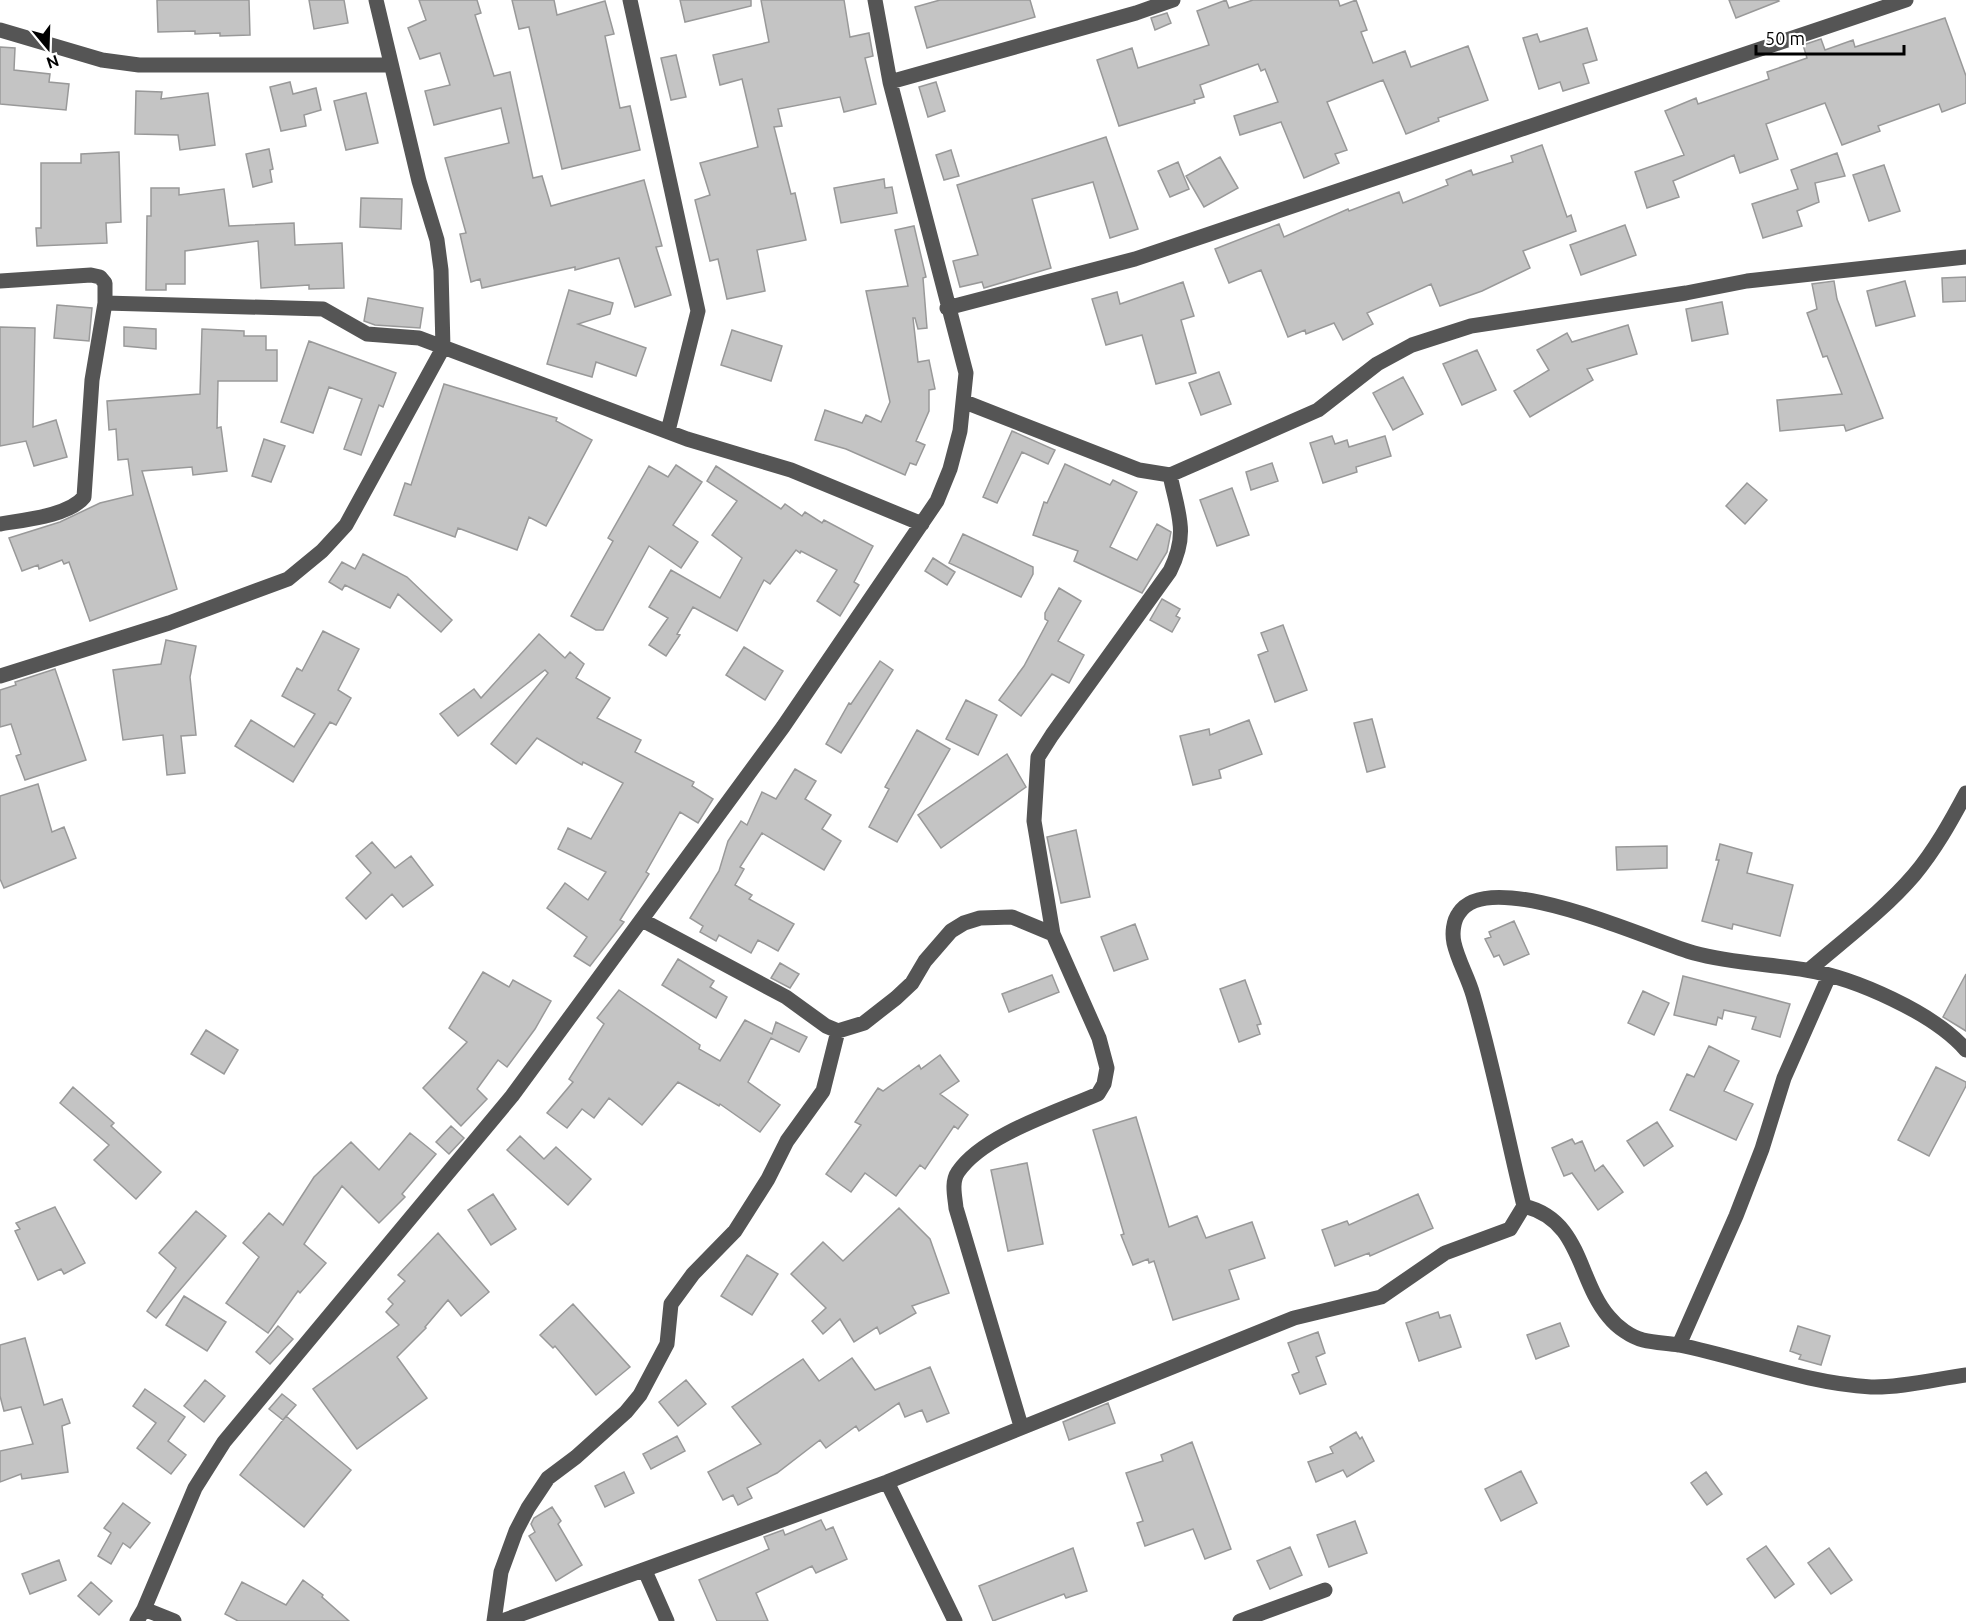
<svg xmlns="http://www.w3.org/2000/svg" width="1966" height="1621" viewBox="0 0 1966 1621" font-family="Ubuntu,sans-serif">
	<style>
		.building { fill: #c4c4c4; stroke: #999; stroke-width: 1.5 }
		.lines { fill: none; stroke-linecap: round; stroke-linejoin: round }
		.minor { stroke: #555; stroke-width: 15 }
	</style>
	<rect width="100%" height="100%" fill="#fff"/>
	<path class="building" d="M157 0H249L250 35 220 36V33L195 34V31L158 32Z
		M309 0H344L348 23 314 29Z
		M419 0H477L481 13 475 15 494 76 510 72 533 178 542 176 551 206 644 180 662 246 656 247 671 295 635 307 619 258 575 270V267L482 288 480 279 471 282 460 234 466 233 445 158 509 143 501 108 434 125 425 91 450 85 440 53 420 59 408 28 426 20Z
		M512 0H554L557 15 605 1 614 34 605 36 620 108 630 106 640 150 562 169 529 27 519 29Z
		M680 0H751V6L685 22Z
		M761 0H844L850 37 869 33 873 56 865 58 876 104 844 112 840 97 778 109 782 126 774 127 791 194 795 193 806 240 757 250 765 291 727 299 718 259 710 261 695 200 710 195 700 163 758 147 742 79 720 85 713 55 769 42Z
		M940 0H1030L1035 17 927 48 915 7Z
		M1226 0 1229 8 1253 0H1338L1340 6 1356 0 1367 30 1361 32 1373 63 1405 51 1411 67 1468 46 1488 100 1438 118 1439 121 1406 134 1383 80 1327 102 1347 150 1335 154 1339 163 1304 178 1281 122 1240 135 1234 116 1278 102 1265 69 1261 71 1258 64 1200 85 1204 97 1194 100 1195 103 1119 126 1097 60 1132 48 1138 68 1209 45 1197 11Z
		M1729 0H1778L1779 1 1736 18Z
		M1167 13 1171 23 1155 30 1151 18Z
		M1945 18 1966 76V103L1942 112 1939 104 1878 126 1880 131 1842 145 1825 103 1766 124 1778 159 1740 173 1734 155 1673 181 1679 197 1647 208 1635 172 1684 155 1665 111 1696 98 1698 104 1769 79 1767 72 1807 58 1803 45 1821 39 1825 50 1853 40 1855 47Z
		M1587 28 1597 60 1583 64 1589 83 1563 91 1560 82 1539 89 1523 38 1537 34 1540 42Z
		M0 47 15 48 14 70 50 74 49 82 69 84 66 110 0 104Z
		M676 55 686 97 671 100 661 58Z
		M290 82 293 94 316 88 321 110 304 115 306 126 281 131 270 87Z
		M936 82 945 111 928 117 919 87Z
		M136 91 162 92 161 99 208 93 215 145 180 150 178 135 135 134Z
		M366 93 378 143 346 150 334 101Z
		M1106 137 1138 229 1110 238 1093 182 1032 199 1051 268 984 288 982 282 960 287 953 261 978 255 957 185Z
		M1542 145 1567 217 1571 215 1576 231 1523 251 1530 268 1482 291 1440 306 1431 284 1367 313 1373 324 1343 340 1334 323 1306 334 1305 330 1288 337 1261 270 1229 283 1215 249 1279 224 1284 237 1348 209 1349 211 1399 192 1403 203 1448 185 1446 180 1471 170 1473 175 1513 162 1511 156Z
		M269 149 273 169 270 170 272 182 253 187 246 154Z
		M951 150 959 176 944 180 936 155Z
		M119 152 121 222 106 223 107 243 37 246 36 228H41V163H81V154Z
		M1837 153 1845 176 1815 183 1819 202 1797 211 1802 226 1763 238 1752 204 1798 189 1791 170Z
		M1220 157 1238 188 1204 207 1186 176Z
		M1178 162 1189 189 1170 197 1158 171Z
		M1884 165 1900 211 1869 221 1853 175Z
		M884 179 885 188 892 187 897 213 841 223 834 188Z
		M151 188H179V195L224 189 229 226 294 223 295 245 342 243 344 288 309 289V285L261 288 258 241 185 251V284H166V290H146L147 216H151Z
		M361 198 402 199 401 229 360 227Z
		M1625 225 1636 255 1581 275 1570 245Z
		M914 226 926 277 923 278 927 328 918 329 915 318H913L918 362 929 360 935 389 929 390V411L916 441 925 445 916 465 910 463 905 475 846 449 815 440 825 410 862 423 866 415 881 422 890 402 866 291 908 286 895 230Z
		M1966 277V301L1943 302 1942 278Z
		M1834 281 1837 299 1883 418 1846 431 1844 425 1780 431 1777 400 1842 394 1827 356 1823 357 1807 313 1817 309 1812 284Z
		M1905 281 1915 316 1876 326 1867 291Z
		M1183 282 1194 316 1181 320 1196 373 1156 384 1142 335 1106 345 1092 299 1117 292 1120 304Z
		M569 290 613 303 610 314 578 324 646 348 636 376 596 362 592 377 547 364Z
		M368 298 423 308 420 328 375 325 364 321Z
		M1722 302 1728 334 1692 341 1686 309Z
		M57 305 92 308 89 341 54 338Z
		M1628 325 1637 354 1587 369 1593 380 1530 417 1514 391 1549 370 1537 350 1567 333 1572 342Z
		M0 327 35 328 33 427 56 420 67 457 34 466 26 441 0 446Z
		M124 327 156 329V349L124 346Z
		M202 329 244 331V336H266V350H277V381H218L217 428 221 427 227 471 193 475 192 467 142 471 177 589 90 621 69 562 64 564 62 560 39 569 38 565 22 571 9 538 60 522 100 503 133 495 128 459 118 460 116 429 109 430 107 401 200 394Z
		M732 330 782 346 771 381 721 365Z
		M309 341 396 373 383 407 379 405 361 455 344 449 362 399 329 387 313 433 281 422Z
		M1477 350 1496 390 1462 405 1443 364Z
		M1219 372 1231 404 1201 415 1189 383Z
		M1403 377 1423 414 1393 430 1373 393Z
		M444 384 557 418 556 421 592 440 546 526 529 517 517 550 458 528 455 537 394 515 405 483 411 485Z
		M1012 431 1055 450 1048 464 1022 452 997 503 983 497Z
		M1332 436 1335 444 1347 440 1349 447 1385 436 1391 456 1356 467 1357 472 1323 483 1310 443Z
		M264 439 285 446 271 482 252 476Z
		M1272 463 1278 481 1251 490 1246 472Z
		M1065 464 1110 485 1113 480 1137 492 1110 547 1137 560 1157 524 1171 532 1167 552 1142 593 1074 561 1078 551 1033 535 1044 502 1047 503Z
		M676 465 702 482 673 525 698 542 681 568 649 546 603 630H596L571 616 613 541 608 538 649 466 668 477Z
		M716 466 781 509 785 504 802 516 805 512 822 523 824 520 873 546 854 582 859 585 840 616 817 601 837 570 801 551 800 553 796 550 770 584 764 580 737 631 693 607 677 634 680 635 666 656 649 645 668 618 649 607 671 570 720 598 742 558 712 535 737 501 707 481Z
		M1747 483 1767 500 1745 524 1726 506Z
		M1232 488 1249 535 1217 546 1200 500Z
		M963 534 1033 567V574L1021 597 949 563Z
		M363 554 407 577 452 620 441 632 398 594 390 608 345 585 342 590 329 582 342 562 355 569Z
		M933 558 955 572 947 585 925 571Z
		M1059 588 1081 601 1058 641 1084 655 1069 683 1052 674 1021 716 999 700 1024 666 1048 621 1045 619V613Z
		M1162 599 1180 609 1176 616 1180 618 1172 632 1150 620Z
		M1283 625 1307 690 1275 702 1258 655 1268 651 1261 633Z
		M323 631 359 649 338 690 351 698 336 725 330 722 293 782 235 746 251 720 294 747 315 714 282 696 297 668 302 671Z
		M539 634 565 658 570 652 584 664 576 678 610 698 597 718 641 740 635 752 694 782 692 786 713 799 698 823 680 812 646 872 649 874 620 920 624 922 590 966 574 956 587 937 547 908 565 883 588 900 606 872 558 849 568 828 591 839 623 783 583 762 582 765 537 738 516 764 491 744 548 673 545 670 458 736 440 714 474 689 481 698Z
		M166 640 196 646 190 677 196 735 181 736 185 773 167 775 163 735 123 740 113 670 161 664Z
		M744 647 783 671 765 700 726 675Z
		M880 661 893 670 841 753 826 744 849 703 851 704Z
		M55 669 86 760 25 780 16 756 21 754 11 724 0 727V690L16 685 15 682Z
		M966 700 997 715 978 755 946 739Z
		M1372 719 1385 767 1367 772 1354 723Z
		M1249 720 1262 754 1219 770 1221 778 1193 785 1180 736 1209 729 1210 735Z
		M917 730 950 749 897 842 869 827 889 789 885 787Z
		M1007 754 1026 787 941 848 918 815Z
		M795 769 816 781 805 799 831 815 822 829 841 841 824 870 762 833 740 867 744 869 735 885 752 895 749 899 794 924 778 951 758 940 751 953 719 935 716 941 700 932 703 926 690 918 719 871 728 841 741 821 747 825 762 792 776 799Z
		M38 784 52 832 64 827 76 858 4 888 0 879V796Z
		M1076 830 1090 897 1061 903 1047 837Z
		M372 842 395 868 411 856 433 885 403 907 392 894 366 919 346 898 371 873 356 856Z
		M1720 844 1752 853 1747 873 1793 885 1780 936 1733 924 1732 929 1702 921 1719 860H1716Z
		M1667 846V868L1617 870 1616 847Z
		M1514 921 1529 954 1504 965 1499 955 1494 957 1485 939 1491 937 1489 932Z
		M1135 924 1148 959 1114 971 1101 937Z
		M678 959 714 981 710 987 727 997 716 1018 662 985Z
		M780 963 799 974 790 988 771 978Z
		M483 972 509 987 513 980 551 1001 535 1029 507 1067 498 1060 477 1089 487 1099 461 1126 423 1088 467 1042 449 1028Z
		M1966 974V1031L1943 1017Z
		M1052 975 1059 992 1009 1012 1002 994Z
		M1683 976 1790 1004 1780 1037 1752 1029 1756 1017 1724 1010 1722 1019 1718 1017 1716 1025 1674 1015Z
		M1245 980 1261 1024 1257 1025 1260 1034 1239 1042 1220 989Z
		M619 990 700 1045 699 1049 720 1061 745 1020 772 1034 776 1022 807 1037 799 1052 771 1038 748 1082 780 1105 760 1132 720 1104 719 1106 678 1082 642 1125 609 1098 594 1118 582 1109 567 1128 547 1113 573 1082 569 1079 604 1024 597 1018Z
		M1643 991 1669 1003 1654 1035 1628 1023Z
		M206 1030 238 1050 224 1074 191 1054Z
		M1709 1046 1739 1061 1724 1091 1753 1104 1736 1140 1670 1110 1687 1074 1694 1077Z
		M940 1055 959 1081 940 1094 968 1115 958 1129 954 1126 925 1169 920 1165 896 1196 865 1173 851 1192 826 1174 861 1125 855 1122 878 1088 883 1091 919 1065 921 1069Z
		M1936 1067 1966 1082V1086L1929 1156 1898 1140Z
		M73 1087 114 1123 111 1126 161 1172 136 1199 94 1160 109 1145 60 1103Z
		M1136 1117 1169 1227 1197 1216 1206 1238 1252 1222 1265 1258 1229 1270 1239 1299 1173 1320 1154 1261 1149 1263 1148 1259 1133 1265 1121 1235 1124 1234 1093 1130Z
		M1657 1122 1673 1146 1644 1166 1627 1141Z
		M451 1126 464 1138 449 1154 436 1142Z
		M410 1133 436 1154 402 1194 405 1197 379 1223 342 1186 304 1244 326 1263 300 1293 298 1291 268 1333 226 1303 259 1257 243 1243 269 1213 283 1225 314 1177 351 1142 379 1170Z
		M520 1136 544 1159 556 1147 591 1179 568 1205 507 1150Z
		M1572 1139 1575 1144 1582 1141 1595 1171 1603 1165 1623 1192 1598 1210 1572 1173 1564 1176 1552 1148Z
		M1027 1163 1043 1244 1008 1251 991 1170Z
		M493 1194 516 1229 491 1245 468 1210Z
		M1418 1194 1433 1228 1370 1256 1369 1253 1335 1266 1322 1230 1347 1221 1349 1225Z
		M55 1207 85 1263 64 1274 61 1269 38 1280 15 1231 20 1229 16 1223Z
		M899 1208 930 1239 949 1293 912 1306 916 1313 880 1334 877 1327 854 1342 840 1319 823 1334 812 1321 826 1308 791 1274 823 1242 843 1261Z
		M196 1211 226 1236 156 1318 147 1311 176 1268 159 1253Z
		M438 1233 489 1292 461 1316 448 1300 425 1327 426 1328 397 1357 427 1398 357 1449 313 1389 399 1325 386 1312 393 1304 388 1299 405 1281 398 1275Z
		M747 1255 778 1274 752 1315 721 1296Z
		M184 1296 226 1322 207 1351 166 1325Z
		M573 1304 630 1367 596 1395 555 1346 553 1348 540 1335Z
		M1438 1312 1440 1318 1450 1315 1461 1347 1419 1361 1406 1323Z
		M1560 1323 1569 1346 1536 1359 1527 1335Z
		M278 1326 293 1339 270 1364 256 1352Z
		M1798 1326 1830 1336 1821 1365 1799 1359 1801 1355 1790 1351Z
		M1318 1332 1325 1353 1316 1357 1326 1384 1300 1394 1292 1375 1299 1372 1288 1343Z
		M25 1338 44 1405 62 1399 70 1423 62 1426 68 1472 22 1479 21 1474 0 1482V1451L33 1444 21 1407 4 1411 0 1396V1345Z
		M852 1358 875 1390 930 1367 949 1413 927 1422 922 1410 905 1417 899 1403 859 1431 856 1426 826 1448 820 1440 777 1473 747 1488 752 1498 738 1505 733 1495 723 1500 708 1472 761 1444 732 1407 803 1359 819 1381Z
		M205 1380 225 1396 204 1422 184 1406Z
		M686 1380 706 1404 678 1426 659 1402Z
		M145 1389 185 1417 168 1441 186 1455 171 1474 137 1448 156 1423 133 1406Z
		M282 1394 296 1405 283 1420 269 1409Z
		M1108 1403 1115 1423 1069 1440 1063 1422Z
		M286 1416 351 1470 304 1527 240 1475Z
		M1356 1432 1360 1439 1362 1437 1374 1461 1347 1477 1343 1470 1316 1482 1308 1462 1333 1453 1330 1447Z
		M677 1436 685 1451 651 1469 643 1454Z
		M1192 1442 1231 1549 1205 1559 1193 1529 1145 1546 1137 1523 1143 1521 1126 1473 1163 1461 1161 1455Z
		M1521 1471 1537 1503 1501 1521 1485 1489Z
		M624 1472 634 1493 605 1507 595 1486Z
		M1706 1472 1722 1494 1707 1505 1691 1483Z
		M123 1503 150 1523 130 1548 123 1543 111 1564 98 1556 111 1533 104 1528Z
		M552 1507 561 1521 558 1524 582 1565 556 1581 529 1536 535 1532 531 1524 534 1518Z
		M821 1520 826 1530 833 1527 847 1559 816 1573 812 1566 756 1593 768 1621H717L699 1580 769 1549 764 1537 783 1530 785 1535Z
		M1355 1521 1367 1553 1329 1567 1317 1535Z
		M1766 1546 1794 1584 1775 1598 1747 1559Z
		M1290 1547 1302 1575 1270 1589 1257 1561Z
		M1073 1548 1087 1591 1066 1598 1064 1594 993 1621 979 1586Z
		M1829 1548 1852 1580 1831 1594 1808 1563Z
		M59 1560 66 1580 30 1594 22 1574Z
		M303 1580 323 1595 322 1597 349 1621H238L225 1614 242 1582 286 1605Z
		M91 1582 112 1601 99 1615 78 1596Z"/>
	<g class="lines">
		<path class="minor" d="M630 0 698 311 668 431
			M0 30 102 60 139 65H389
			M890 82 1136 13 1173 0
			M0 281 91 275 100 277 105 283V303L92 380 84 497C69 516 23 520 0 524
			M105 303 323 309 367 334 419 338 687 439 791 470 922 524
			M947 308 1135 259 1906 0
			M965 402 1139 470 1170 475 1318 410 1377 364 1412 345 1471 326 1686 293 1747 281 1966 257
			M0 676 169 623 288 579 322 551 346 525 443 348 441 270 437 240 419 181 376 0
			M642 920 786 997 826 1026 838 1031 864 1023 896 998 912 983 925 961 951 931 964 923 980 918 1012 917 1053 934
			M1809 970C1845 939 1884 910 1914 875 1935 850 1951 821 1966 793
			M1524 1206C1582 1220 1577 1280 1609 1317 1617 1327 1631 1337 1643 1340 1655 1343 1667 1343 1679 1345 1743 1358 1805 1383 1871 1387 1900 1388 1937 1379 1966 1375
			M1679 1345 1736 1216 1762 1149 1784 1078 1829 976
			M1021 1426 956 1208C955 1197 951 1182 958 1172 983 1135 1057 1112 1098 1094L1104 1084 1107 1068 1099 1038 1053 934 1034 821 1038 757 1052 735 1170 571C1189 533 1178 514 1170 475
			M887 1482 955 1621
			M645 1571 667 1621
			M144 1609 174 1621
			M137 1621 144 1609 195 1488 224 1442 512 1096 783 727 937 501 950 469 960 431 966 373 890 82 875 0
			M494 1621 501 1572 516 1531 528 1508 548 1478 576 1457 626 1412 640 1395 667 1344 671 1304 693 1274 735 1231 768 1179 787 1141 823 1091 838 1031
			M502 1621 887 1482 1294 1318 1381 1297 1445 1253 1510 1229 1524 1206C1507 1136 1493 1064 1473 995 1468 977 1458 961 1454 943 1452 934 1453 921 1459 913 1489 865 1651 941 1694 953 1730 963 1770 964 1806 970 1855 978 1934 1013 1966 1050
			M1240 1621 1325 1590"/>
	</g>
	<g transform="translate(48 48) rotate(161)" stroke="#ffffff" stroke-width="4.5" paint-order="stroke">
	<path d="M0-4.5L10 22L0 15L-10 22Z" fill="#000000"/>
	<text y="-9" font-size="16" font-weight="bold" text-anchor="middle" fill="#000000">N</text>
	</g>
	<path d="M1756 45v9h148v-9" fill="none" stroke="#000000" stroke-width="3"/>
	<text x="1765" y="45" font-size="18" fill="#000000" stroke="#ffffff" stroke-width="4.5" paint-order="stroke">50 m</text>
</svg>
